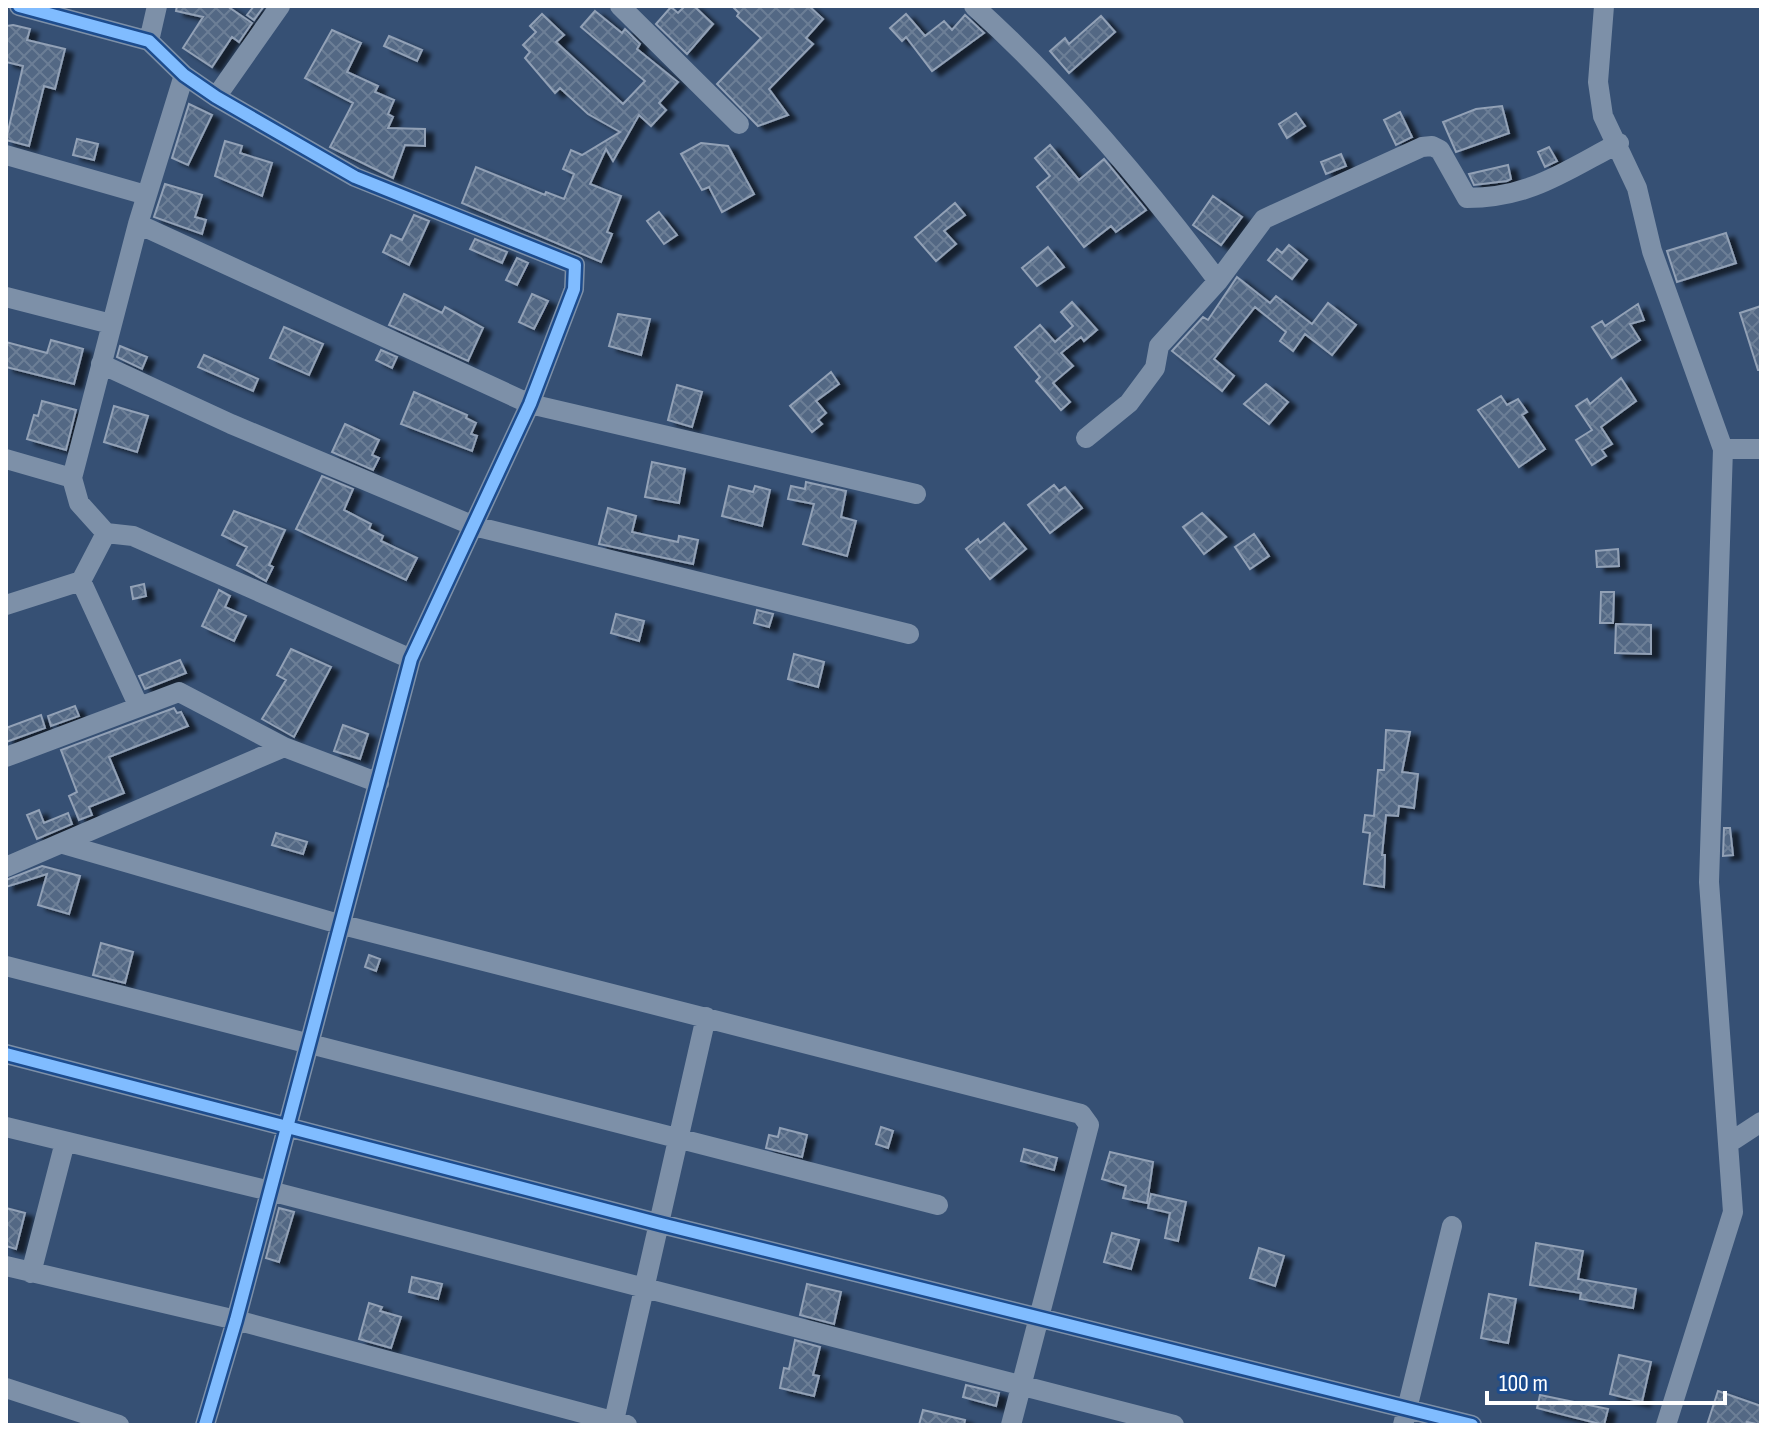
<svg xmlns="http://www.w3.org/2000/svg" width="1767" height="1431" viewBox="0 0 1767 1431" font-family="'Sofia Sans Condensed',sans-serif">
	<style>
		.building { fill: url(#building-cross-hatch); stroke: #92a1b6; stroke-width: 2; filter: url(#shadow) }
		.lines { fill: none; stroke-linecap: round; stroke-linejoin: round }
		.minor { stroke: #7d90a8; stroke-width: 20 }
		.cycleway-casing { stroke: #1d4c8d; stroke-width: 17 }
		.cycleway { stroke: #80bcff; stroke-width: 12 }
	</style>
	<defs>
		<pattern id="building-cross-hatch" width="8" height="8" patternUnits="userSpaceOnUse" patternTransform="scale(2)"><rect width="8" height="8" fill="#526784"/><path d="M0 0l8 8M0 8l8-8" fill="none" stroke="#6c7e96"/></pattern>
		<filter id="shadow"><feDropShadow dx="8" dy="4.5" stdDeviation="2" flood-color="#0009"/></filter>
	</defs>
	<rect width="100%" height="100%" fill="#365074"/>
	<path class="building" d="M177 6H227L252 23 239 42 232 37 212 67 183 48 203 17 176 11Z
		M254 6H264L254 20 247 15Z
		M685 6H694L713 24 687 54 656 24 671 7 678 13Z
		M732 6H809L823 19 806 38 813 44 769 89 788 115 758 126 717 84 761 38 737 16 739 13Z
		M595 11 622 33 625 29 640 44 637 49 678 82 659 103 666 110 651 126 639 115 613 161 606 149 590 184 621 196 607 232 612 234 601 262 462 203 476 167 545 195 546 192 564 199 574 174 563 169 571 150 582 155 620 132 588 114 560 88 555 93 525 58 530 52 523 45 536 32 530 26 542 14 564 35 556 42 623 104 645 81 581 27Z
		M906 14 925 36 944 21 952 30 965 15 984 33 932 71 906 37 902 41 890 28Z
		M1101 16 1115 32 1069 73 1050 51 1065 38 1069 44Z
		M13 25 30 29 27 40 65 49 55 89 44 86 29 146 6 140 23 66 6 62V26Z
		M332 30 361 43 347 72 378 86 375 92 394 100 388 114 393 117 388 128 425 129V146L405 145 393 178 330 147 353 103 305 78Z
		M389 36 422 50 417 61 384 46Z
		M189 104 212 115 188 165 172 158Z
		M1502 106 1509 133 1456 152 1443 122 1476 109Z
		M1400 112 1412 137 1396 145 1384 120Z
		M1296 113 1305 126 1287 138 1279 124Z
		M77 139 98 144 94 160 73 155Z
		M225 141 242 146 240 153 272 163 262 196 215 176Z
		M701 143 728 146 754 194 722 212 709 187 702 190 681 154Z
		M1050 145 1079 180 1104 159 1146 210 1116 232 1111 226 1084 247 1037 187 1050 176 1035 158Z
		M1549 147 1557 161 1545 167 1538 152Z
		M1341 154 1346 166 1326 174 1321 162Z
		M1508 165 1511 179 1507 181 1474 185 1469 174Z
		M165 184 202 195 195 217 206 220 202 234 154 217Z
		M1213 196 1242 217 1221 245 1193 225Z
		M955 203 965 215 944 231 956 244 936 261 915 237Z
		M659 212 677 235 664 244 647 221Z
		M414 215 429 221 409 265 383 252 391 235 402 240Z
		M1726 233 1736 263 1677 282 1667 251Z
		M475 239 507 252 502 263 470 249Z
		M1289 245 1307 260 1292 279 1268 260 1277 249 1282 253Z
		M1048 247 1064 267 1037 286 1022 268Z
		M517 258 528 263 517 285 506 280Z
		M1237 277 1270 303 1276 296 1312 324 1328 303 1356 325 1332 355 1305 334 1293 351 1280 341 1286 332 1255 307 1214 359 1234 376 1222 391 1172 351 1203 317 1208 320Z
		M404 294 442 313 445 307 483 328 468 361 389 325Z
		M532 294 548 301 534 329 519 322Z
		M1072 302 1097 330 1084 341 1081 337 1061 353 1073 366 1053 383 1070 402 1061 410 1036 381 1040 377 1015 347 1040 325 1055 342 1073 326 1061 312Z
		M1638 304 1644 320 1630 324 1640 340 1612 358 1592 327 1602 321 1605 326Z
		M1761 306V370H1758L1740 313Z
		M618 314 650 319 641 355 609 346Z
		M284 327 323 344 309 375 270 358Z
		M51 340 83 349 74 384 6 367V342L47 353Z
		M120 346 147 357 142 369 117 357Z
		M381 350 397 357 392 368 376 360Z
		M204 355 258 379 253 391 198 367Z
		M831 372 839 384 816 401 826 413 818 420 822 424 812 432 790 406Z
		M1621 378 1636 401 1601 427 1612 444 1602 450 1606 456 1592 465 1576 440 1592 430 1576 406 1587 399 1590 404Z
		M1266 384 1288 402 1269 424 1244 404Z
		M677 385 702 392 692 427 668 420Z
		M414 392 467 415 466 418 476 423 471 434 477 436 472 451 401 424Z
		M1501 396 1507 405 1518 399 1527 412 1522 415 1545 449 1519 467 1478 410Z
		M42 401 76 410 66 450 27 439 34 415 38 416Z
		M114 406 148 416 137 452 104 442Z
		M345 424 379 440 372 455 379 458 373 470 332 452Z
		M652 462 685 469 679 503 645 497Z
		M322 476 353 489 344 510 371 524 369 529 383 536 381 541 417 558 406 580 296 529Z
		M806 482 846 491 841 517 856 521 847 556 803 544 814 504 788 499 791 486 805 489Z
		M1054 485 1059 491 1065 487 1082 508 1050 533 1028 505Z
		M729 486 753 492 755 486 770 490 762 526 722 516Z
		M608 508 636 516 632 532 678 542 679 536 698 540 693 564 599 544Z
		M234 511 285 530 269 565 273 567 266 581 237 565 247 547 222 535Z
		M1202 513 1226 537 1204 554 1183 527Z
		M1004 523 1026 549 990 579 966 549 978 539 980 543Z
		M1254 534 1269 556 1250 569 1235 547Z
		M1618 549 1619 566 1597 567 1596 551Z
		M144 584 146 596 133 599 131 587Z
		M219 590 230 596 225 607 246 616 234 641 202 626Z
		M1601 592H1614L1613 623H1600Z
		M757 610 773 614 769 627 754 623Z
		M616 614 644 621 639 641 611 633Z
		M1616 624 1651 625V654L1615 653Z
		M291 649 331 667 294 737 262 719 286 680 277 675Z
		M794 654 824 662 818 687 788 679Z
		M180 660 186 673 145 689 139 676Z
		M75 706 79 716 51 726 48 716Z
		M174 708 177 713 181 712 188 726 109 757 124 793 89 807 92 815 79 820 69 796 77 792 61 750Z
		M41 715 45 728 6 742V728Z
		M343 725 368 734 360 759 334 751Z
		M1386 730 1410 732 1402 772 1418 774 1414 808 1399 806 1398 816 1386 815 1382 855H1385L1384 887 1364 884 1370 833 1363 832 1365 815 1374 816 1378 770H1384Z
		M39 810 44 823 68 813 72 824 37 839 27 815Z
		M1724 828H1730L1733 855 1723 856Z
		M276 833 307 842 303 854 272 845Z
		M42 866 80 876 69 914 38 905 47 874 6 887V880Z
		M101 943 133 952 125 983 93 975Z
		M369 955 380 959 376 971 365 967Z
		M881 1127 893 1131 888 1148 876 1144Z
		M780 1128 807 1135 802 1157 766 1148 769 1135 778 1137Z
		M1024 1149 1057 1158 1054 1170 1021 1161Z
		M1110 1152 1153 1162 1147 1203 1123 1198 1126 1186 1102 1179Z
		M1151 1194 1186 1202 1178 1241 1165 1238 1170 1213 1148 1208Z
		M6 1208 25 1213 16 1249 6 1246Z
		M279 1208 294 1212 279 1262 266 1258Z
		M1112 1233 1139 1240 1131 1269 1104 1262Z
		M1536 1243 1583 1251 1578 1279 1636 1289 1633 1308 1580 1299 1581 1293 1530 1285Z
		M1259 1248 1284 1256 1275 1286 1250 1278Z
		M412 1277 442 1284 438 1299 409 1292Z
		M807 1284 841 1292 834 1324 800 1315Z
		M1489 1294 1516 1299 1508 1343 1481 1338Z
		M369 1303 382 1307 380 1311 401 1317 391 1348 359 1339Z
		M795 1340 820 1347 813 1375 819 1376 814 1396 780 1388 784 1368 789 1369Z
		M1619 1355 1651 1362 1642 1402 1610 1394Z
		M966 1385 999 1393 996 1406 963 1397Z
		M1718 1391 1761 1406V1425L1747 1422 1746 1425H1707Z
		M1540 1395 1608 1409 1604 1425 1537 1408Z
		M923 1410 965 1420 964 1425H919Z"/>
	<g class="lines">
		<path class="minor" d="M19 6 149 41 184 75 216 97 355 177 575 265 574 289 530 404 411 659 236 1320 205 1425
			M620 6 739 124
			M974 6C1064 87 1145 184 1218 281
			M1604 6 1598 82 1603 116 1637 188 1652 251 1723 449 1709 882 1733 1212 1666 1425
			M149 41 157 6
			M184 75 138 224 72 478 79 503 106 533 133 536 411 659
			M216 97 280 6
			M6 155 146 195
			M138 224 530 404 916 494
			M6 297 111 324
			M101 364 231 424 474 526 909 634
			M1086 438 1129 403 1155 368 1159 346 1218 281 1264 219 1422 147 1432 146 1440 150 1467 198C1530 198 1565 171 1619 143
			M1723 449H1761
			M6 459 72 478
			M106 533 81 581 139 707
			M6 605 81 581
			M6 757 179 692 284 747 379 783
			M63 844 339 924 1081 1114 1089 1125 1011 1425
			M6 867 284 747
			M6 966 938 1205
			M6 1054 661 1224 1472 1425
			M6 1127 270 1191 1174 1425
			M1729 1143 1761 1122
			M6 1266 236 1320 627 1425
			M31 1273 65 1142
			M6 1388 119 1425
			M613 1425 706 1017
			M1403 1425 1452 1226"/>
		<defs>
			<path id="cycleway" d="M19 6 149 41 184 75 216 97 355 177 575 265 574 289 530 404 411 659 236 1320 205 1425
				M6 1054 661 1224 1472 1425"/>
		</defs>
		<use href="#cycleway" class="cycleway-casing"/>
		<use href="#cycleway" class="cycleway"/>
	</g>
	<rect width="1767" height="1431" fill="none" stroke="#ffffff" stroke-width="16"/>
	<path d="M1487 1391v12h238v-12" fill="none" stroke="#ffffff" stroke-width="4"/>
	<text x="1499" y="1391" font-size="24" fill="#ffffff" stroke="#1d4c8d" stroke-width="6" paint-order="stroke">100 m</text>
</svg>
